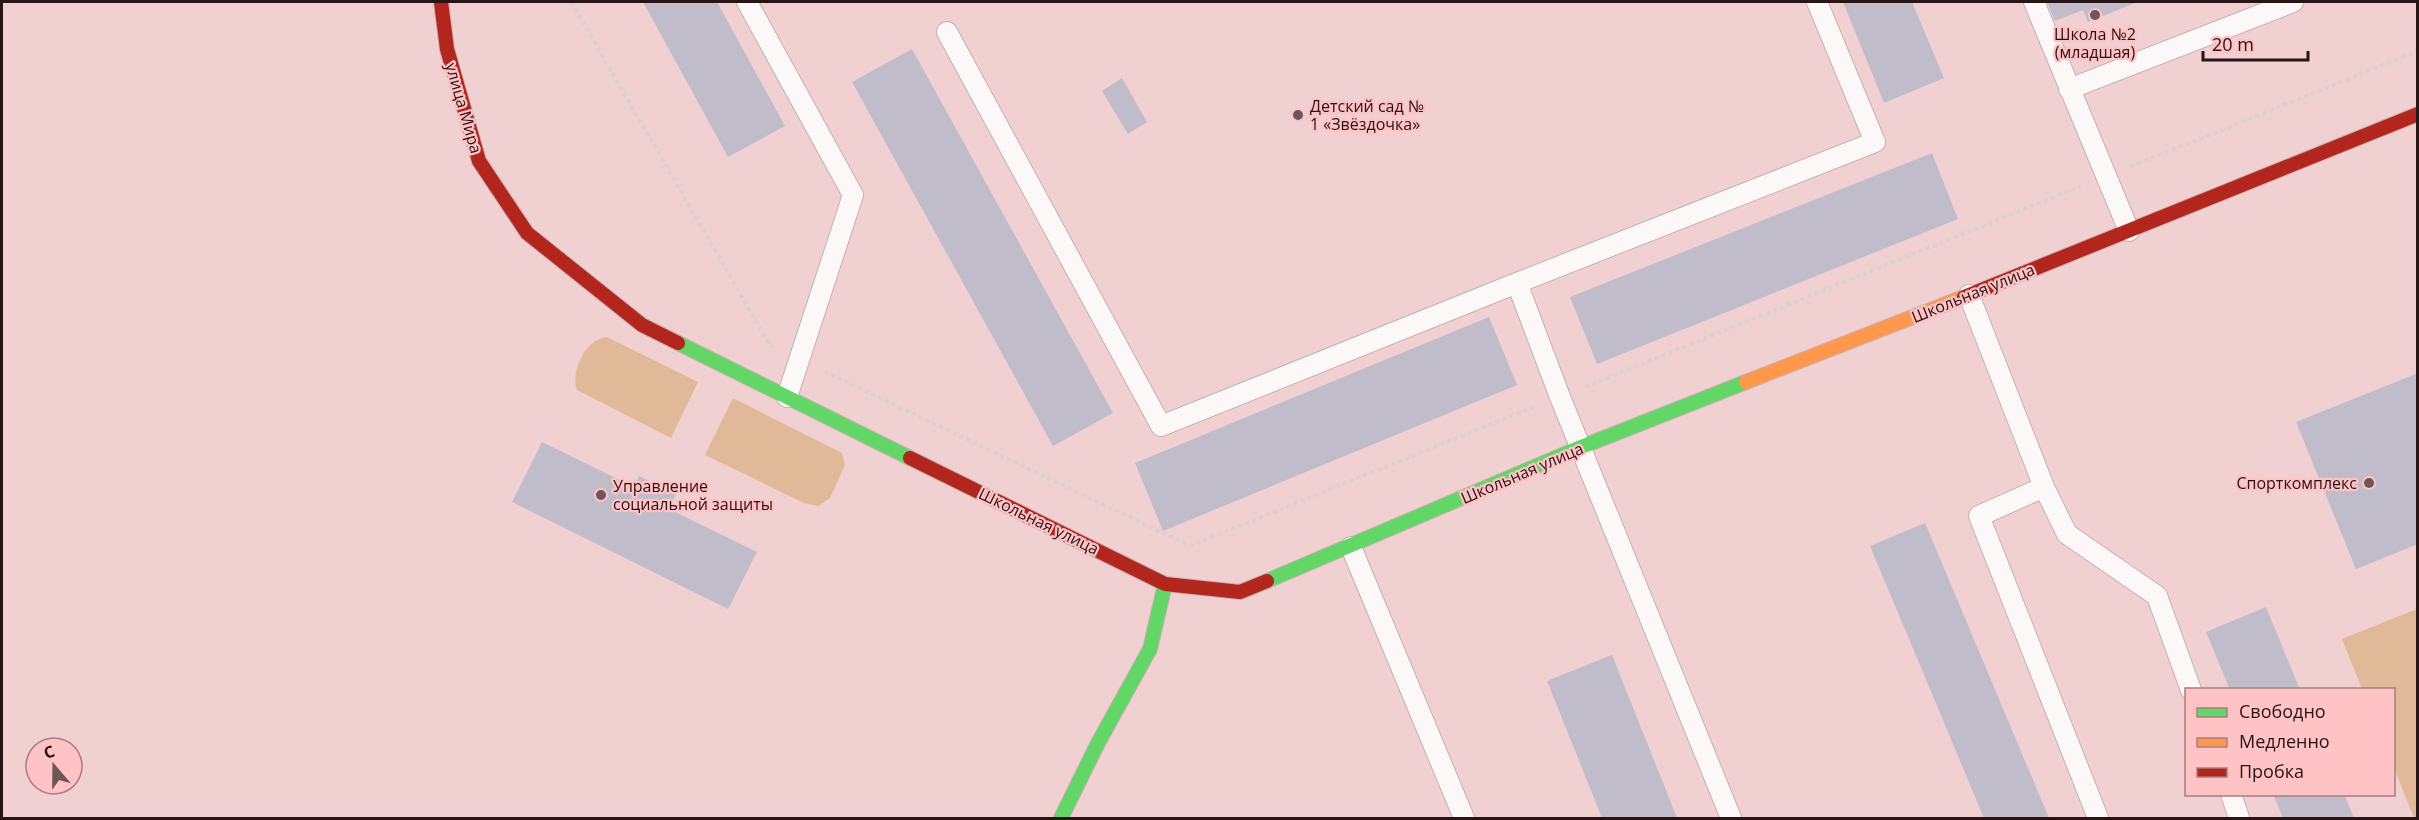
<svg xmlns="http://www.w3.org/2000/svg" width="2419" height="820" viewBox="0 0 2419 820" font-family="'Open Sans',sans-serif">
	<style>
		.green { fill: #e0b999 }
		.building { fill: #c1bcc9 }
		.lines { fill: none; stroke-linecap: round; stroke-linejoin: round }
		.lane-casing { stroke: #c8afb1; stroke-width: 22 }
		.fast-casing { stroke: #c8afb1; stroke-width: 16 }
		.slow-casing { stroke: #c8afb1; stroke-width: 16 }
		.jam-casing { stroke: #c8afb1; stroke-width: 16 }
		.path { stroke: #dbd1d1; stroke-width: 4; stroke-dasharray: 4.5 3; stroke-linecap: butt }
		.lane { stroke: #fdf8f8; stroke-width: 20 }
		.fast { stroke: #63d668; stroke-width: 14 }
		.slow { stroke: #ff974d; stroke-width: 14 }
		.jam { stroke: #b3261e; stroke-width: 14 }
		.poi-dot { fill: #6e5557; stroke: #ffc2c5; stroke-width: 2 }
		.labels { text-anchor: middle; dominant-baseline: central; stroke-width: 4.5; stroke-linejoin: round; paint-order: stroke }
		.poi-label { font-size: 16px; fill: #281315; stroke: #ffc2c5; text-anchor: start }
		.street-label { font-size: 16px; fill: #281315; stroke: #ffc2c5 }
	</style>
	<rect width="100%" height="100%" fill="#f1d0d2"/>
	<path class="green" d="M607 337 698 382 671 438 577 390C570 372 586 338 607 337Z
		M733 398 842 453 845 465 830 498 818 506 804 503 705 455Z
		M2417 609 2418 818H2414L2394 768V690L2362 689 2342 639Z"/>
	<path class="building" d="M643 2H717L785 126 728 157Z
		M1843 2H1912L1944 78 1884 103Z
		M2047 2H2137L2088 22 2083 10 2055 21Z
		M912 49 1113 413 1053 446 852 82Z
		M1122 78 1147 122 1128 134 1102 91Z
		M1932 153 1958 219 1597 364 1570 297Z
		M1489 317 1517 385 1163 531 1135 463Z
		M2418 373V544L2356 569 2296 422Z
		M542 442 634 487 639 476 676 495 669 509 757 552 728 609 512 502Z
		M1925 523 2049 818H1984L1870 546Z
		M2266 607 2300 690H2230L2206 632Z
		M1612 655 1677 818H1602L1547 681Z
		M2273 794H2344L2354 818H2283Z"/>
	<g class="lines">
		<defs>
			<path id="lane" d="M747 2 853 195 787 397
				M2034 2 2129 231
				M947 32 1161 426 1517 283
				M2069 89 2293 2
				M1969 295 2044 487 1979 516 2098 818
				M2044 487 2067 534 2157 596 2191 690
				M1351 547 1464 818
				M2231 794 2239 818
				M1731 818 1560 397 1517 283 1875 142 1817 2"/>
			<path id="fast" d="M678 343 910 458
				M1267 581 1581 447 1746 382
				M1061 818 1098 743 1150 649 1165 584"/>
			<path id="slow" d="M1746 382 1964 297"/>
			<path id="jam" d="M441 2 447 49 479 161 527 233 642 325 678 343
				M1964 297 2418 114
				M910 458 1165 584 1240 592 1267 581"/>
		</defs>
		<use href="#lane" class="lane-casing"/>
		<use href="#fast" class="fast-casing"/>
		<use href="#slow" class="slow-casing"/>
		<use href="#jam" class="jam-casing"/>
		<path class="path" d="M571 2 770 345 774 347
			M2130 167 2418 51
			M824 371 1190 546 1536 406
			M1585 387 2081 186"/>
		<use href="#lane" class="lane"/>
		<use href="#fast" class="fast"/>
		<use href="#slow" class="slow"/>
		<use href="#jam" class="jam"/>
	</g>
	<g class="poi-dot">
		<circle cx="2095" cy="15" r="6"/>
		<circle cx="1298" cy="115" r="6"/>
		<circle cx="2369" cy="483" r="6"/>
		<circle cx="601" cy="495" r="6"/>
	</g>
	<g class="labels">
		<g class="poi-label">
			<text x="2095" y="34" text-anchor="middle">Школа №2<tspan x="2095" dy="18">(младшая)</tspan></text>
			<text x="1310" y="106">Детский сад №<tspan x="1310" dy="18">1 «Звёздочка»</tspan></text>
			<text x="2357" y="483" text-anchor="end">Спорткомплекс</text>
			<text x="613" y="486">Управление<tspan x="613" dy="18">социальной защиты</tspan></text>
		</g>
		<g class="street-label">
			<text transform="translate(464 108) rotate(74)">улица Мира</text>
			<text transform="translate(1973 293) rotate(-22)">Школьная улица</text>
			<text transform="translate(1522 473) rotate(-23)">Школьная улица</text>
			<text transform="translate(1039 521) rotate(26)">Школьная улица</text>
		</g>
	</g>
	<rect width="2419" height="820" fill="none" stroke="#281315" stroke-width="6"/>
	<rect x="2185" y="688" width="210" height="108" fill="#ffc2c5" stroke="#a97c7f" stroke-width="1.5"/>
	<rect x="2197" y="708" width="30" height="9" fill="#63d668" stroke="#a97c7f" stroke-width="1.5"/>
	<text x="2239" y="718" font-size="18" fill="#281315">Свободно</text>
	<rect x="2197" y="738" width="30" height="9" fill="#ff974d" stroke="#a97c7f" stroke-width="1.5"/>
	<text x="2239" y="748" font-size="18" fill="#281315">Медленно</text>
	<rect x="2197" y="768" width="30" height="9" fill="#b3261e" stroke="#a97c7f" stroke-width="1.5"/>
	<text x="2239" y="778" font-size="18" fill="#281315">Пробка</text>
	<g transform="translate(54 766) rotate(340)"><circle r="28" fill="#ffc2c5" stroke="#a97c7f" stroke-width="1.5"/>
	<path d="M0-4.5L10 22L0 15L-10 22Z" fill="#6e5557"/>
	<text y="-9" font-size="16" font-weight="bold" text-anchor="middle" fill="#281315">С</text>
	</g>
	<path d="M2203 51v9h105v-9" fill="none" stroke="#281315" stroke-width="3"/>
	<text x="2212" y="51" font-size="18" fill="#281315" stroke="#ffc2c5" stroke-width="4.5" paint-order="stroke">20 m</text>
</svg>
